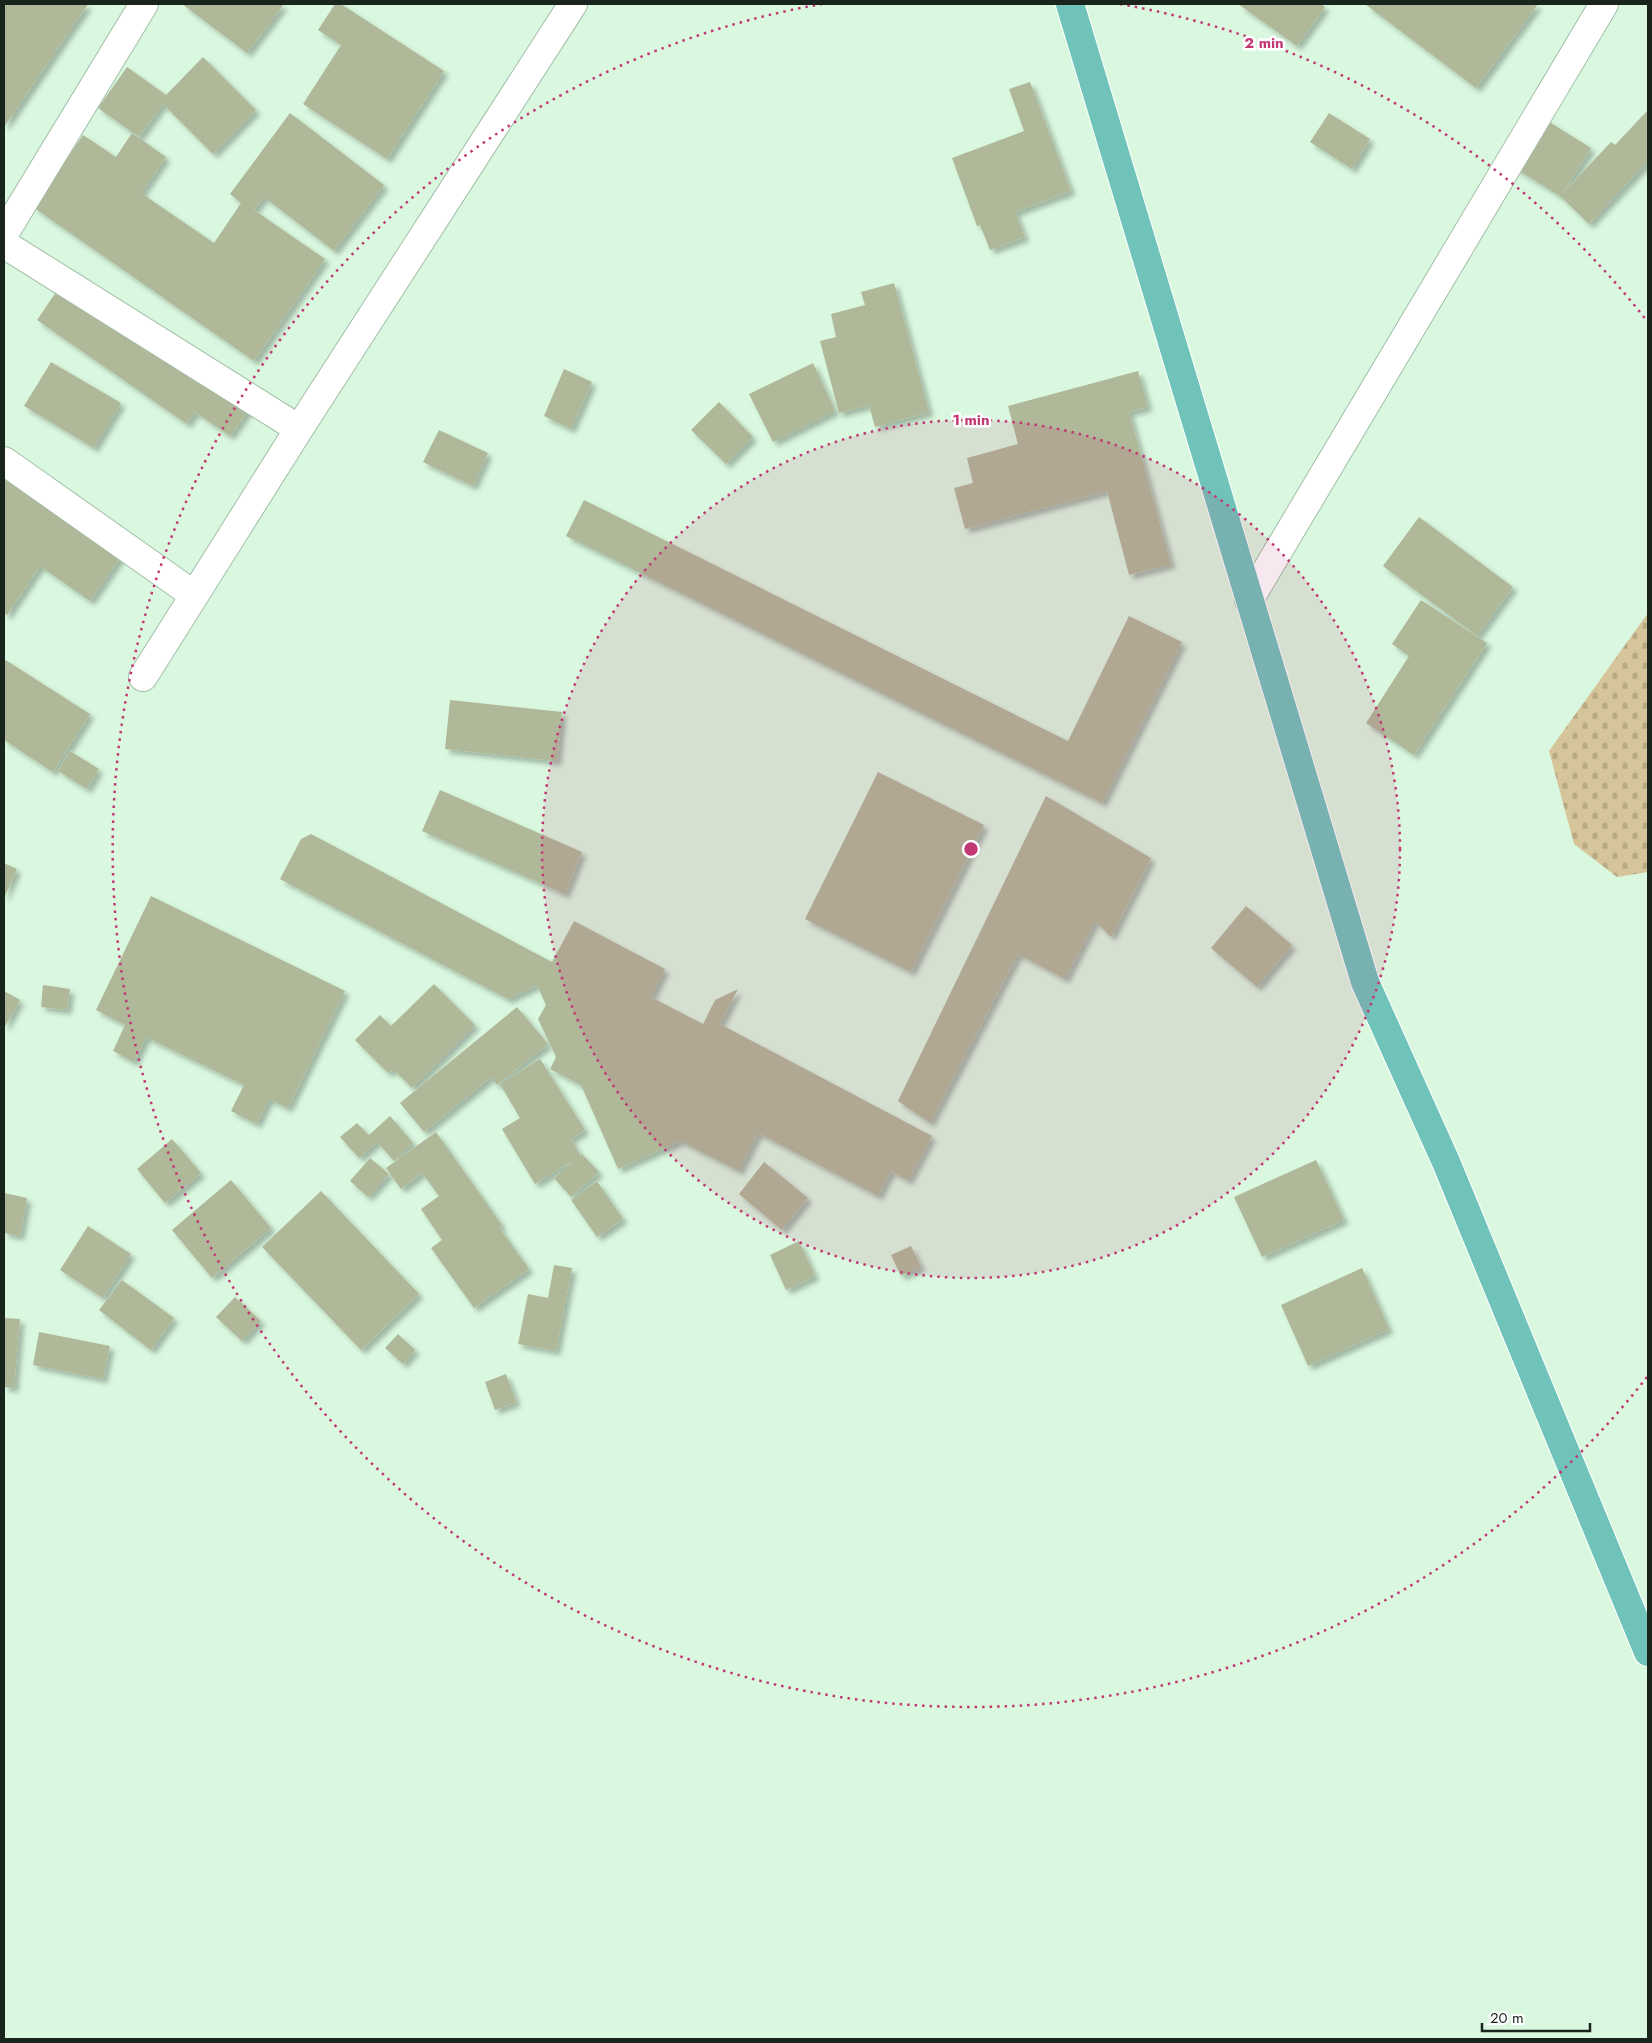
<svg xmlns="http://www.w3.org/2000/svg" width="1652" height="2043" viewBox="0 0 1652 2043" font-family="Jost,sans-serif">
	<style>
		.cemetery { fill: url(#cemetery-stones) }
		.building { fill: #afb898; filter: url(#shadow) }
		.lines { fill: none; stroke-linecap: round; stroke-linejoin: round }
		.minor-casing { stroke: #a2bfa7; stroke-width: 30 }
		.major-casing { stroke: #fff; stroke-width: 30 }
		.minor { stroke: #fff; stroke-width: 28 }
		.major { stroke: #6fc3b9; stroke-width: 28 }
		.ring { fill: none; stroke: #c13874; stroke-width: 2.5; stroke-dasharray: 2.5 5 }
		.centre { fill: #c13874; stroke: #fff; stroke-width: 2.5 }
		.ring-label { font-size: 15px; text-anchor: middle; font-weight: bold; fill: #c13874; stroke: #fff; stroke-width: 5; stroke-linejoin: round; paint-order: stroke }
	</style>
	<defs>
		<pattern id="cemetery-stones" width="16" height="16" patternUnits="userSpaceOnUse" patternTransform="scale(1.25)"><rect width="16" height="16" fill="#d6c59a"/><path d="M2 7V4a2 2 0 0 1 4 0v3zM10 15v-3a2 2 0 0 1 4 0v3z" fill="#b7a984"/></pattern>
		<filter id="shadow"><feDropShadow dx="4.5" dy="4.5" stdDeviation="2.5" flood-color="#0004"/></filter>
	</defs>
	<rect width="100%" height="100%" fill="#daf8df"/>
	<path class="cemetery" d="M1648 613V872L1617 877 1574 844 1549 751Z"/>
	<path class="building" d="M4 4H88L4 127Z
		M182 4H284L247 53Z
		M335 4H341L444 71 387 159 303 104 341 45 318 30Z
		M1238 4H1321L1325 7 1297 46Z
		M1365 4H1538L1476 88Z
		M203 57 256 110 213 154 163 104 139 137 98 108 127 67 166 95Z
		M1030 82 1071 191 1015 212 1025 237 990 250 980 225 977 226 952 158 1024 131 1009 89Z
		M1527 108 1591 148 1562 194 1611 142 1615 145 1648 110V161L1589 224 1560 196 1497 157Z
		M290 113 384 185 334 251 264 197 254 210 325 259 254 361 33 207 83 135 116 157 132 133 166 157 141 193 214 243 241 203 230 194Z
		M1329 113 1370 139 1352 169 1310 142Z
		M71 270 256 399 230 436 195 412 187 424 37 320Z
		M894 283 929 412 875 427 869 405 839 413 820 341 836 337 831 314 865 305 861 292Z
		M51 362 121 403 94 448 24 406Z
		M813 363 835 411 773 442 749 394Z
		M564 369 592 382 571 429 544 416Z
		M1138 371 1148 407 1129 412 1171 564 1129 575 1107 491 965 529 954 488 973 483 967 458 1018 444 1008 406Z
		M719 402 753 437 726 464 691 430Z
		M439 430 488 453 473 486 423 462Z
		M4 468 124 552 90 601 40 566 7 615 4 613Z
		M584 500 1068 741 1129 616 1182 642 1102 803 566 536Z
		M1419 517 1513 587 1477 636 1383 566Z
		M1421 600 1487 643 1414 755 1366 723 1409 656 1392 644Z
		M4 659 90 714 53 772 4 740Z
		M450 700 562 712 557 761 445 749Z
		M70 751 99 769 87 789 58 771Z
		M878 772 984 825 911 972 805 919Z
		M440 790 582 852 565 894 422 831Z
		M1046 796 1151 858 1111 937 1095 921 1065 979 1018 954 930 1123 898 1101Z
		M311 834 552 962 574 921 665 969 651 997 703 1024 715 1000 738 989 720 1024 932 1136 908 1181 891 1171 878 1196 758 1133 739 1171 680 1141 618 1169 581 1085 550 1069 556 1057 538 1019 546 1005 537 985 508 999 280 879 301 839Z
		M4 863 17 869 4 898Z
		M151 896 345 991 288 1108 269 1099 257 1124 231 1111 244 1085 146 1037 134 1062 113 1051 125 1025 96 1010Z
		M1246 906 1292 945 1257 987 1211 948Z
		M434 984 475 1025 412 1088 393 1069 388 1073 355 1040 380 1015 391 1026Z
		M43 985 70 989 67 1010 41 1007Z
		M4 991 20 1000 4 1028Z
		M517 1007 548 1044 497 1085 491 1077 424 1132 400 1103Z
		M540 1059 585 1130 571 1139 580 1155 582 1154 599 1172 571 1197 554 1178 574 1160 535 1184 502 1129 520 1118 500 1084Z
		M390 1116 413 1143 394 1161 377 1142 359 1158 340 1137 357 1123 369 1135Z
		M436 1132 502 1225 499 1227 529 1269 474 1308 431 1248 442 1240 421 1209 439 1196 422 1173 401 1189 386 1168Z
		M172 1139 201 1173 165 1203 137 1169Z
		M370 1158 389 1174 368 1197 350 1181Z
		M1316 1160 1344 1220 1262 1257 1234 1197Z
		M764 1162 808 1198 782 1230 739 1194Z
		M231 1180 271 1228 212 1278 172 1230Z
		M597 1181 623 1219 597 1237 571 1200Z
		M321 1191 419 1294 361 1350 262 1247Z
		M4 1193 27 1198 20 1236 4 1233Z
		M88 1226 131 1254 103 1298 60 1270Z
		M799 1241 815 1276 786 1290 770 1255Z
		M911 1246 921 1267 901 1276 891 1255Z
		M554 1265 572 1268 556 1351 518 1344 528 1294 548 1298Z
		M1362 1268 1389 1329 1308 1366 1281 1305Z
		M122 1280 174 1318 151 1350 99 1310Z
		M235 1297 261 1321 242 1341 216 1317Z
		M4 1318 20 1319 14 1388 4 1387Z
		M39 1332 110 1346 103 1379 33 1365Z
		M398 1334 415 1350 403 1364 385 1348Z
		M506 1374 516 1402 495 1410 485 1382Z"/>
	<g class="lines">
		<defs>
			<path id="minor" d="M4 234 144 4
				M4 244 299 429
				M4 461 194 595
				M1249 600 1604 4
				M143 677 299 429 573 4"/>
			<path id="major" d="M1070 4 1365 982 1446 1162 1648 1652"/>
		</defs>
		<use href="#minor" class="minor-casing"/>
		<use href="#major" class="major-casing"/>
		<use href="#minor" class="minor"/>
		<use href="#major" class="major"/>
	</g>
	<circle cx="971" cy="849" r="429" fill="#c13874" fill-opacity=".12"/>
	<g class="ring">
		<circle cx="971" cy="849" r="429"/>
		<path d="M1647 1377A858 858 0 1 1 822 4M1120 4A858 858 0 0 1 1647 321"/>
	</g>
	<circle cx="971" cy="849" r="8" class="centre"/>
	<g class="ring-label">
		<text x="1264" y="48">2 min</text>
		<text x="971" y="425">1 min</text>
	</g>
	<rect width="1652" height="2043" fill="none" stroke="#19241c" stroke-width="10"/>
	<path d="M1482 2023v8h108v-8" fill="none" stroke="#19241c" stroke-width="2.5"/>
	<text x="1490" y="2023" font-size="15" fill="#19241c" stroke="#ffffff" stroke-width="4" paint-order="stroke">20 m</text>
</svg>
